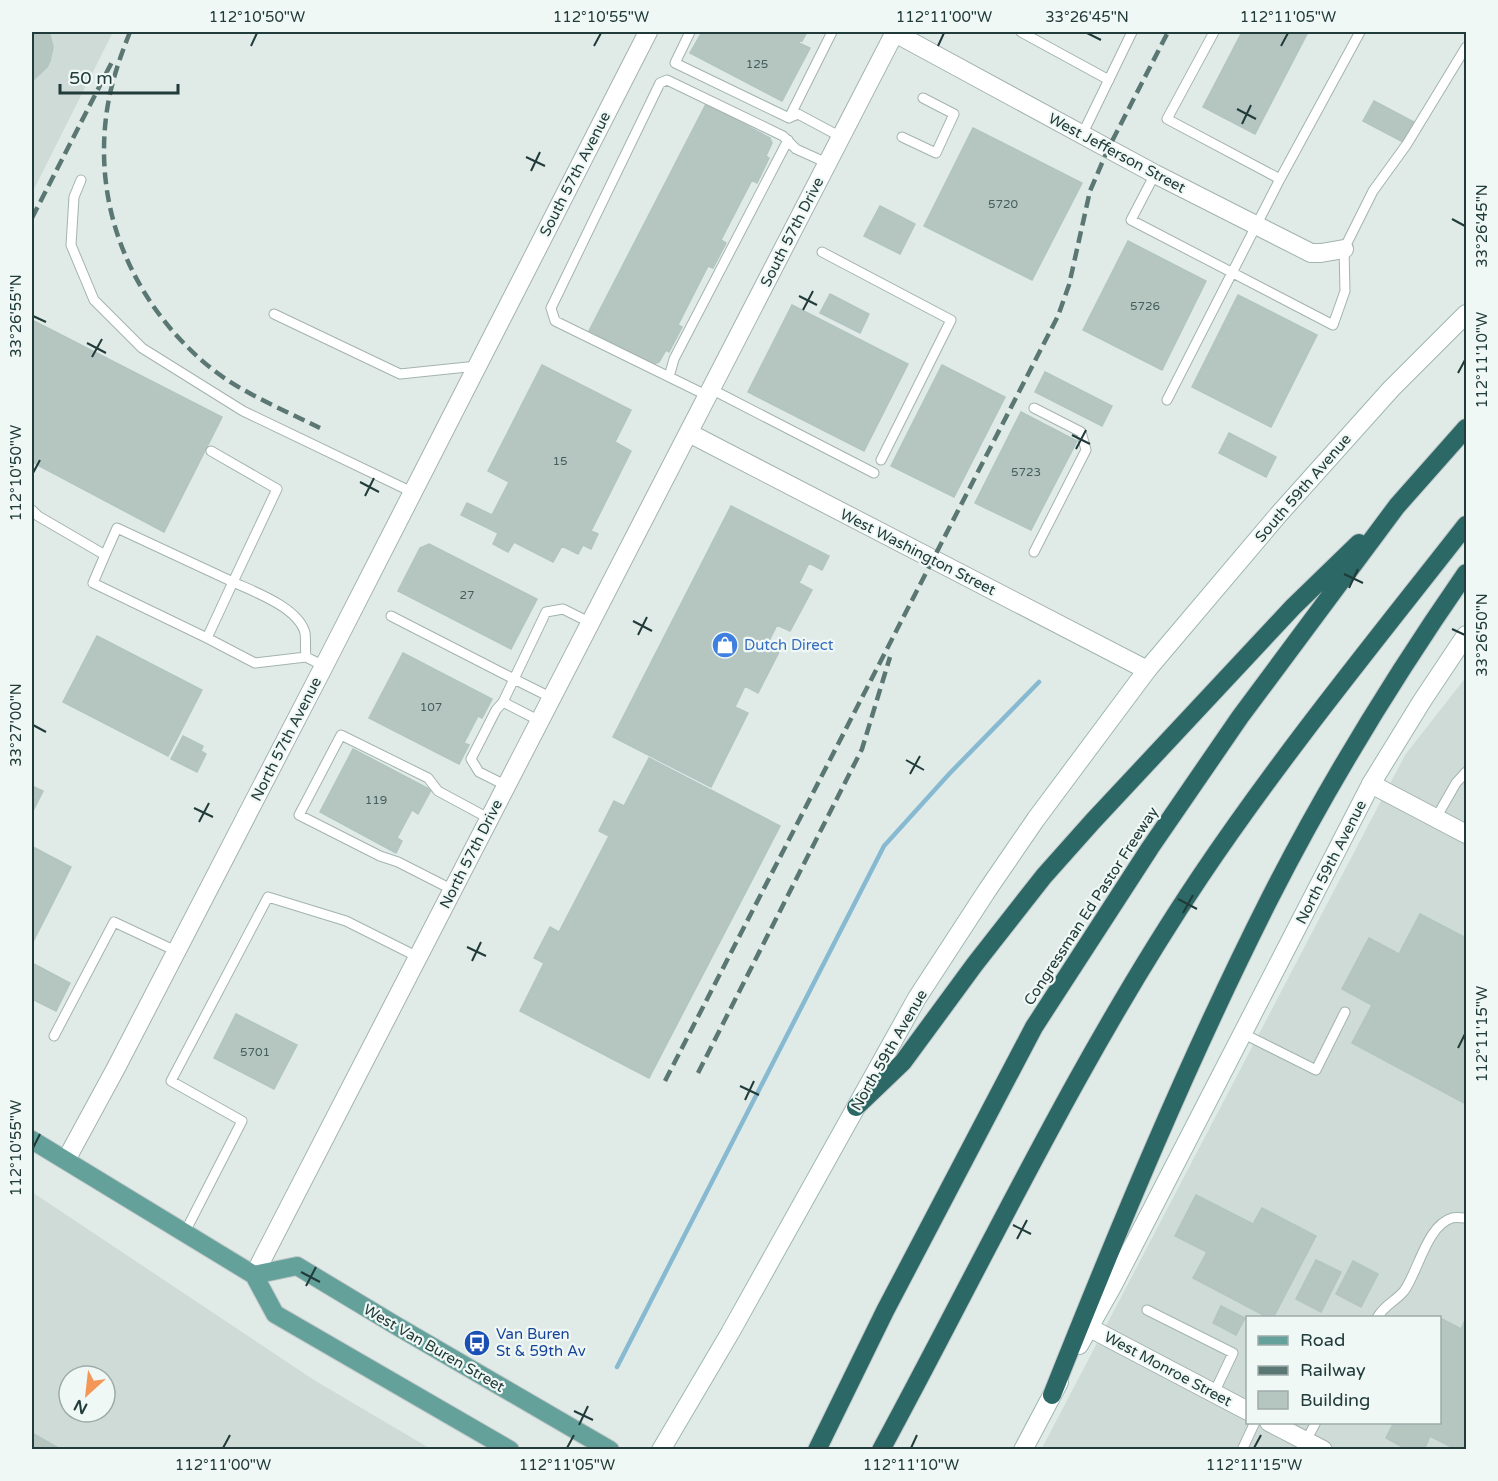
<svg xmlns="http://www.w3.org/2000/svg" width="1498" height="1481" viewBox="0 0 1498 1481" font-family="'Varela Round',sans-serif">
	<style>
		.built { fill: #cedbd7; fill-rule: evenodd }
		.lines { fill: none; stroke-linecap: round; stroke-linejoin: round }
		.stream { stroke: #87bad1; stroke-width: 4.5 }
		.building { fill: #b5c6c1; stroke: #b2c5c0; stroke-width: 1.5 }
		.service-casing { stroke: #a3b3b0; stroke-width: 11 }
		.minor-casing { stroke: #a3b3b0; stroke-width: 20 }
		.secondary-casing { stroke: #9eb7b2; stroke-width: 20 }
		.primary-casing { stroke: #c1c8c8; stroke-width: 20 }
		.motorway-casing { stroke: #c1c8c8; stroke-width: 20 }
		.service { stroke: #fff; stroke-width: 9 }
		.minor { stroke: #fff; stroke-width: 18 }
		.secondary { stroke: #fff; stroke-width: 18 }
		.primary { stroke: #64a19b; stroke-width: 18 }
		.motorway { stroke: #2c6865; stroke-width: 18 }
		.rail { stroke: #5b7774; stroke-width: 4.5; stroke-dasharray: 12 6; stroke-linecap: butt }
		.ticks { fill: none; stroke: #203b39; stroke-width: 2 }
		.labels { text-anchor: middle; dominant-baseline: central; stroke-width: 4.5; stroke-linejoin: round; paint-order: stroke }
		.number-label { font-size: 12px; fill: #455e5b }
		.street-label { font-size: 15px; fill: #203b39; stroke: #f0f8f5 }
		.shop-label { font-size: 15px; fill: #366cbe; stroke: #f0f8f5; text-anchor: start }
		.transit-label { font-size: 15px; fill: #164399; stroke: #f0f8f5; text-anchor: start }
		.neatline { fill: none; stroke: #203b39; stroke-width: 2 }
		.ticks-label { font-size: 15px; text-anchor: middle; fill: #203b39 }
	</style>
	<rect width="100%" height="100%" fill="#e0ebe8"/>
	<path class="built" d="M32 32H113L32 193Z
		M1466 677V1449L1041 1450 1405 755ZM1248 1318H1440V1422H1248Z
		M32 1192 314 1380 431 1449H32ZM69 1376H105V1412H69Z"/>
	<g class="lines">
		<path class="stream" d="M617 1367 884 846 950 773 1039 682"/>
	</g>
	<path class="building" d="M32 32H49L53 47 50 61 47 67 32 81Z
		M702 32H807L802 41 800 40 799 43 810 48 782 101 690 53Z
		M1242 32H1308L1255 134 1203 107Z
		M1374 101 1414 122 1403 142 1363 121Z
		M706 104 770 138 772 143 766 156 769 158 757 183 752 180 721 240 726 243 713 268 708 266 678 325 682 327 669 352 666 350 659 362 654 364 589 331Z
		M973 128 1082 183 1032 280 924 226Z
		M880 206 915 224 900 254 864 236Z
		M1128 241 1206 281 1162 370 1083 330Z
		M830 294 869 314 860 333 820 313Z
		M1238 295 1317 335 1271 427 1192 387Z
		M792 305 908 364 864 451 748 392Z
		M32 320 222 417 164 532 32 462Z
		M542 365 631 410 615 442 631 451 591 531 598 534 591 549 583 545 578 554 562 546 553 562 514 542 508 552 493 544 498 533 461 515 467 503 492 515 509 482 488 471Z
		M942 365 1005 397 954 497 891 466Z
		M1045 372 1112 406 1102 426 1035 392Z
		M1021 412 1077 441 1031 530 975 503Z
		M1229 433 1276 457 1266 477 1219 453Z
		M731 506 829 556 822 570 809 563 799 583 812 590 790 631 777 625 767 645 779 652 758 693 745 686 735 707 748 713 711 787 613 737Z
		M429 544 537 599 511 649 398 591 420 548Z
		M97 636 202 690 168 756 63 702Z
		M403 653 492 699 482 718 478 716 464 743 469 745 459 764 369 718Z
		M183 736 203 746 201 751 206 754 197 772 171 759Z
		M353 749 431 790 418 814 412 810 397 838 402 841 396 853 320 812Z
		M649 758 780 826 649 1078 520 1011 544 963 534 958 550 927 559 932 609 836 599 831 614 801 624 806Z
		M32 786 43 791 32 813Z
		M33 847 71 867 32 944V849Z
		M1420 914 1466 938V1104L1352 1043 1372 1005 1342 989 1369 938 1399 954Z
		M32 963 70 983 56 1011 32 999Z
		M236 1014 297 1045 274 1089 214 1058Z
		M1196 1195 1253 1224 1262 1208 1316 1236 1273 1318H1269L1193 1278 1207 1252 1175 1236Z
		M1316 1260 1341 1272 1321 1312 1296 1299Z
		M1353 1261 1378 1274 1361 1307 1336 1294Z
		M1221 1306 1245 1318 1236 1335 1213 1323Z
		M1440 1318 1461 1329 1466 1318V1450H1457L1430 1436 1424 1450H1408L1386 1438 1394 1422H1440Z
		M32 1433 62 1450H32Z"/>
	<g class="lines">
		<defs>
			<path id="service" d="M690 32 675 63 789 118 798 114 841 137
				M1021 32 1109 80
				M1214 32 1167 119 1280 179
				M789 118 832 32
				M1082 135 1132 32
				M902 137 936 153 954 114 923 98
				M1155 174 1131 220 1333 325 1345 291 1344 249 1373 191 1407 144 1466 47
				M81 180 74 197 71 245 94 300 142 348 243 411 412 492
				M822 252 951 320 881 460
				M274 314 400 374 477 366
				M669 377 674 359 788 140
				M711 389 874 473
				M708 396 555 321 551 308 660 83 667 80 783 136 796 149 827 163
				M1167 400 1280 179 1360 32
				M1034 408 1081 432 1086 450 1034 552
				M211 451 277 489 233 582C255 592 299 608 305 633 306 640 305 649 306 657L324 666
				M32 510 38 516 105 555 117 528 233 582 207 638 255 663 306 657
				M105 555 93 583 207 638
				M391 616 514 679 503 702
				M552 698 514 679 546 612 563 609 591 623
				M507 786 479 772 471 759 496 710 503 702 540 721
				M1436 818 1456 783 1466 772
				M453 890 398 862 380 856 299 815 341 735 428 778 438 791 490 819
				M1242 1033 1316 1070 1345 1012
				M54 1036 114 922 176 951
				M185 1232 242 1121 171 1081 268 897 346 921 418 957
				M1147 1310 1233 1353 1214 1393
				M1377 1318C1384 1305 1396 1301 1404 1291 1418 1272 1427 1225 1452 1218 1456 1217 1462 1218 1466 1218
				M1306 1441 1316 1422
				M1242 1450 1255 1422"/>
			<path id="minor" d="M895 33 1155 174 1311 253H1321L1344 249
				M689 433 1147 670
				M1371 784 1466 834
				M66 1160 116 1068 324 666 648 32
				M254 1275 895 32
				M1088 1327 1248 1411
				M1269 1422 1323 1450"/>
			<path id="secondary" d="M1079 1345 1113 1285 1371 784 1422 701 1466 635
				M661 1450 730 1333 917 998 988 889 1036 819 1147 670 1279 514 1391 389 1466 314
				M1023 1450 1059 1382"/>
			<path id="primary" d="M32 1140 254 1275 275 1314 510 1450
				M254 1275 297 1266 395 1325 610 1450"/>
			<path id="motorway" d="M856 1107 903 1062 975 964 1044 876 1093 821 1293 607 1359 543
				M1052 1395C1119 1227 1188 1060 1270 898 1327 786 1394 677 1466 573
				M817 1450 885 1311 1034 1027 1150 848 1240 717 1397 506 1466 428
				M881 1450C985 1258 1078 1059 1200 877 1282 755 1376 640 1466 525"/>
		</defs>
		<use href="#service" class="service-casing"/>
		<use href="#minor" class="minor-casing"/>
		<use href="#secondary" class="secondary-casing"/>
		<use href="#primary" class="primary-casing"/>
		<use href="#motorway" class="motorway-casing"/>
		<use href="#service" class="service"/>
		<use href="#minor" class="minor"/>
		<use href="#secondary" class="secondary"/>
		<use href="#primary" class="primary"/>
		<use href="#motorway" class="motorway"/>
		<path class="rail" d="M130 32C120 57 111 83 107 110 92 211 134 306 212 369 244 394 284 410 320 428
			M32 218 114 58
			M698 1073 862 749 890 657
			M665 1081 1058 316 1069 285 1090 191 1108 149 1168 32"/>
	</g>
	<path class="ticks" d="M1087 33 1101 40M251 46 257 33M594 46 601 33M938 46 944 33M1281 46 1288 33M1237 109 1256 119M1242 124 1251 105M526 157 545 166M531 171 540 152M1452 219 1465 226M799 296 817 305M803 310 813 291M33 316 46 322M87 343 106 353M92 357 102 339M1458 373 1465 360M1072 435 1090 444M1076 449 1086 430M33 473 40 460M360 482 379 492M365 496 374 478M1344 574 1363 583M1349 588 1358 569M633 621 652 631M1452 629 1465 635M638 635 647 617M33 725 46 732M906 760 924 770M910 774 920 756M194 808 213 817M199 822 209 803M1178 899 1197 909M1183 913 1193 895M467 947 486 956M472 961 481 942M1458 1048 1465 1034M740 1086 759 1095M745 1100 754 1081M33 1148 40 1134M1013 1225 1031 1234M1017 1239 1027 1220M301 1272 320 1282M306 1286 316 1267M574 1411 593 1420M579 1425 588 1406M223 1448 230 1435M567 1448 574 1435M911 1448 917 1435M1254 1448 1261 1435"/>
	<defs>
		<symbol id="shop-disc" viewBox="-11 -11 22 22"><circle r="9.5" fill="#3f7fe0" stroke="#f0f8f5"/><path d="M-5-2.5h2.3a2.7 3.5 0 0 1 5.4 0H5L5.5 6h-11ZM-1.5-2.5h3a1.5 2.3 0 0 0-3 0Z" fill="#fff"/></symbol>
		<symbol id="bus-disc" viewBox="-11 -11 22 22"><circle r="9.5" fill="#1a4fb4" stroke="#f0f8f5"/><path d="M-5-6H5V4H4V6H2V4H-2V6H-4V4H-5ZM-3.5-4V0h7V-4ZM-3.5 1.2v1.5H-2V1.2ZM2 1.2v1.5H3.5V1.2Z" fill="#fff"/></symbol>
	</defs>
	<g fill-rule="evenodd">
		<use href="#shop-disc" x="710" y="630" width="30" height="30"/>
		<use href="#bus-disc" x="462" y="1328" width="30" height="30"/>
	</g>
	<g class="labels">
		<g class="number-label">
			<text x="757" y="64">125</text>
			<text x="1003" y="204">5720</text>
			<text x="1145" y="306">5726</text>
			<text x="560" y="461">15</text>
			<text x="1026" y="472">5723</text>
			<text x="467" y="595">27</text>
			<text x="431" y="707">107</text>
			<text x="376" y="800">119</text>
			<text x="255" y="1052">5701</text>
		</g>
		<g class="street-label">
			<text transform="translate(1117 153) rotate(28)">West Jefferson Street</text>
			<text transform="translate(575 174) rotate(-63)">South 57th Avenue</text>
			<text transform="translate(792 232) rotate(-63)">South 57th Drive</text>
			<text transform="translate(1303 488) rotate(-49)">South 59th Avenue</text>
			<text transform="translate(918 552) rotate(27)">West Washington Street</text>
			<text transform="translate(286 739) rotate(-63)">North 57th Avenue</text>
			<text transform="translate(471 854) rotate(-63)">North 57th Drive</text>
			<text transform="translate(1331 862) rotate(-63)">North 59th Avenue</text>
			<text transform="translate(1091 906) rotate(-57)">Congressman Ed Pastor Freeway</text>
			<text transform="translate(889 1050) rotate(-60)">North 59th Avenue</text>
			<text transform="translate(434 1348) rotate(30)">West Van Buren Street</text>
			<text transform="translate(1168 1369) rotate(28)">West Monroe Street</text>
		</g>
		<g class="shop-label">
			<text x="744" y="645">Dutch Direct</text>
		</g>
		<g class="transit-label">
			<text x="496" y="1334">Van Buren<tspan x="496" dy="17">St &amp; 59th Av</tspan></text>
		</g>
	</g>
	<rect width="1498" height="1481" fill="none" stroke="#f0f8f5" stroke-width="66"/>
	<rect x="1246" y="1316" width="195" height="108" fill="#f0f8f5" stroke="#9dacaa" stroke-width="1.5"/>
	<rect x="1258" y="1336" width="30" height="9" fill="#64a19b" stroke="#9dacaa" stroke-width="1.5"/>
	<text x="1300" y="1346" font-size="18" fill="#203b39">Road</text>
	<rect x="1258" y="1366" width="30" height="9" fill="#5b7774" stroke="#9dacaa" stroke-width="1.5"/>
	<text x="1300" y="1376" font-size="18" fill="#203b39">Railway</text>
	<rect x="1258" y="1391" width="30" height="18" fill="#b5c6c1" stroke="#9dacaa" stroke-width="1.5"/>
	<text x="1300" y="1406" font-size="18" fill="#203b39">Building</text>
	<g transform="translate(87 1394) rotate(207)"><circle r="28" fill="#f0f8f5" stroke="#9dacaa" stroke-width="1.5"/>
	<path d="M0-4.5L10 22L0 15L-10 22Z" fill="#f39656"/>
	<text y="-9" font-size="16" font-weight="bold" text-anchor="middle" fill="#203b39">N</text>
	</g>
	<path d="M60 84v9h118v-9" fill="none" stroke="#203b39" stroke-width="3"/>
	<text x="69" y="84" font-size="18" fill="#203b39" stroke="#f0f8f5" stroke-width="4.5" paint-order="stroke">50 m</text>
	<rect x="33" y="33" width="1432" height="1415" class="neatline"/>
	<g class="ticks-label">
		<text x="257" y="22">112°10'50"W</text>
		<text x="601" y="22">112°10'55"W</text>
		<text x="944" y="22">112°11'00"W</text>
		<text x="1087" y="22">33°26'45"N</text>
		<text x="1288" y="22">112°11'05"W</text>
		<text transform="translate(1482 226) rotate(-90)" y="5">33°26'45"N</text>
		<text transform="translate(16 316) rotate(-90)" y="5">33°26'55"N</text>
		<text transform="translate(1482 360) rotate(-90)" y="5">112°11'10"W</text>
		<text transform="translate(16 473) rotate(-90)" y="5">112°10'50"W</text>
		<text transform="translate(1482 635) rotate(-90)" y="5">33°26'50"N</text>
		<text transform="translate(16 725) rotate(-90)" y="5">33°27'00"N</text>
		<text transform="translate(1482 1034) rotate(-90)" y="5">112°11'15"W</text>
		<text transform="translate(16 1148) rotate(-90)" y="5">112°10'55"W</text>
		<text x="223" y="1470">112°11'00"W</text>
		<text x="567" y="1470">112°11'05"W</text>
		<text x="911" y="1470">112°11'10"W</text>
		<text x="1254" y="1470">112°11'15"W</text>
	</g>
</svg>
